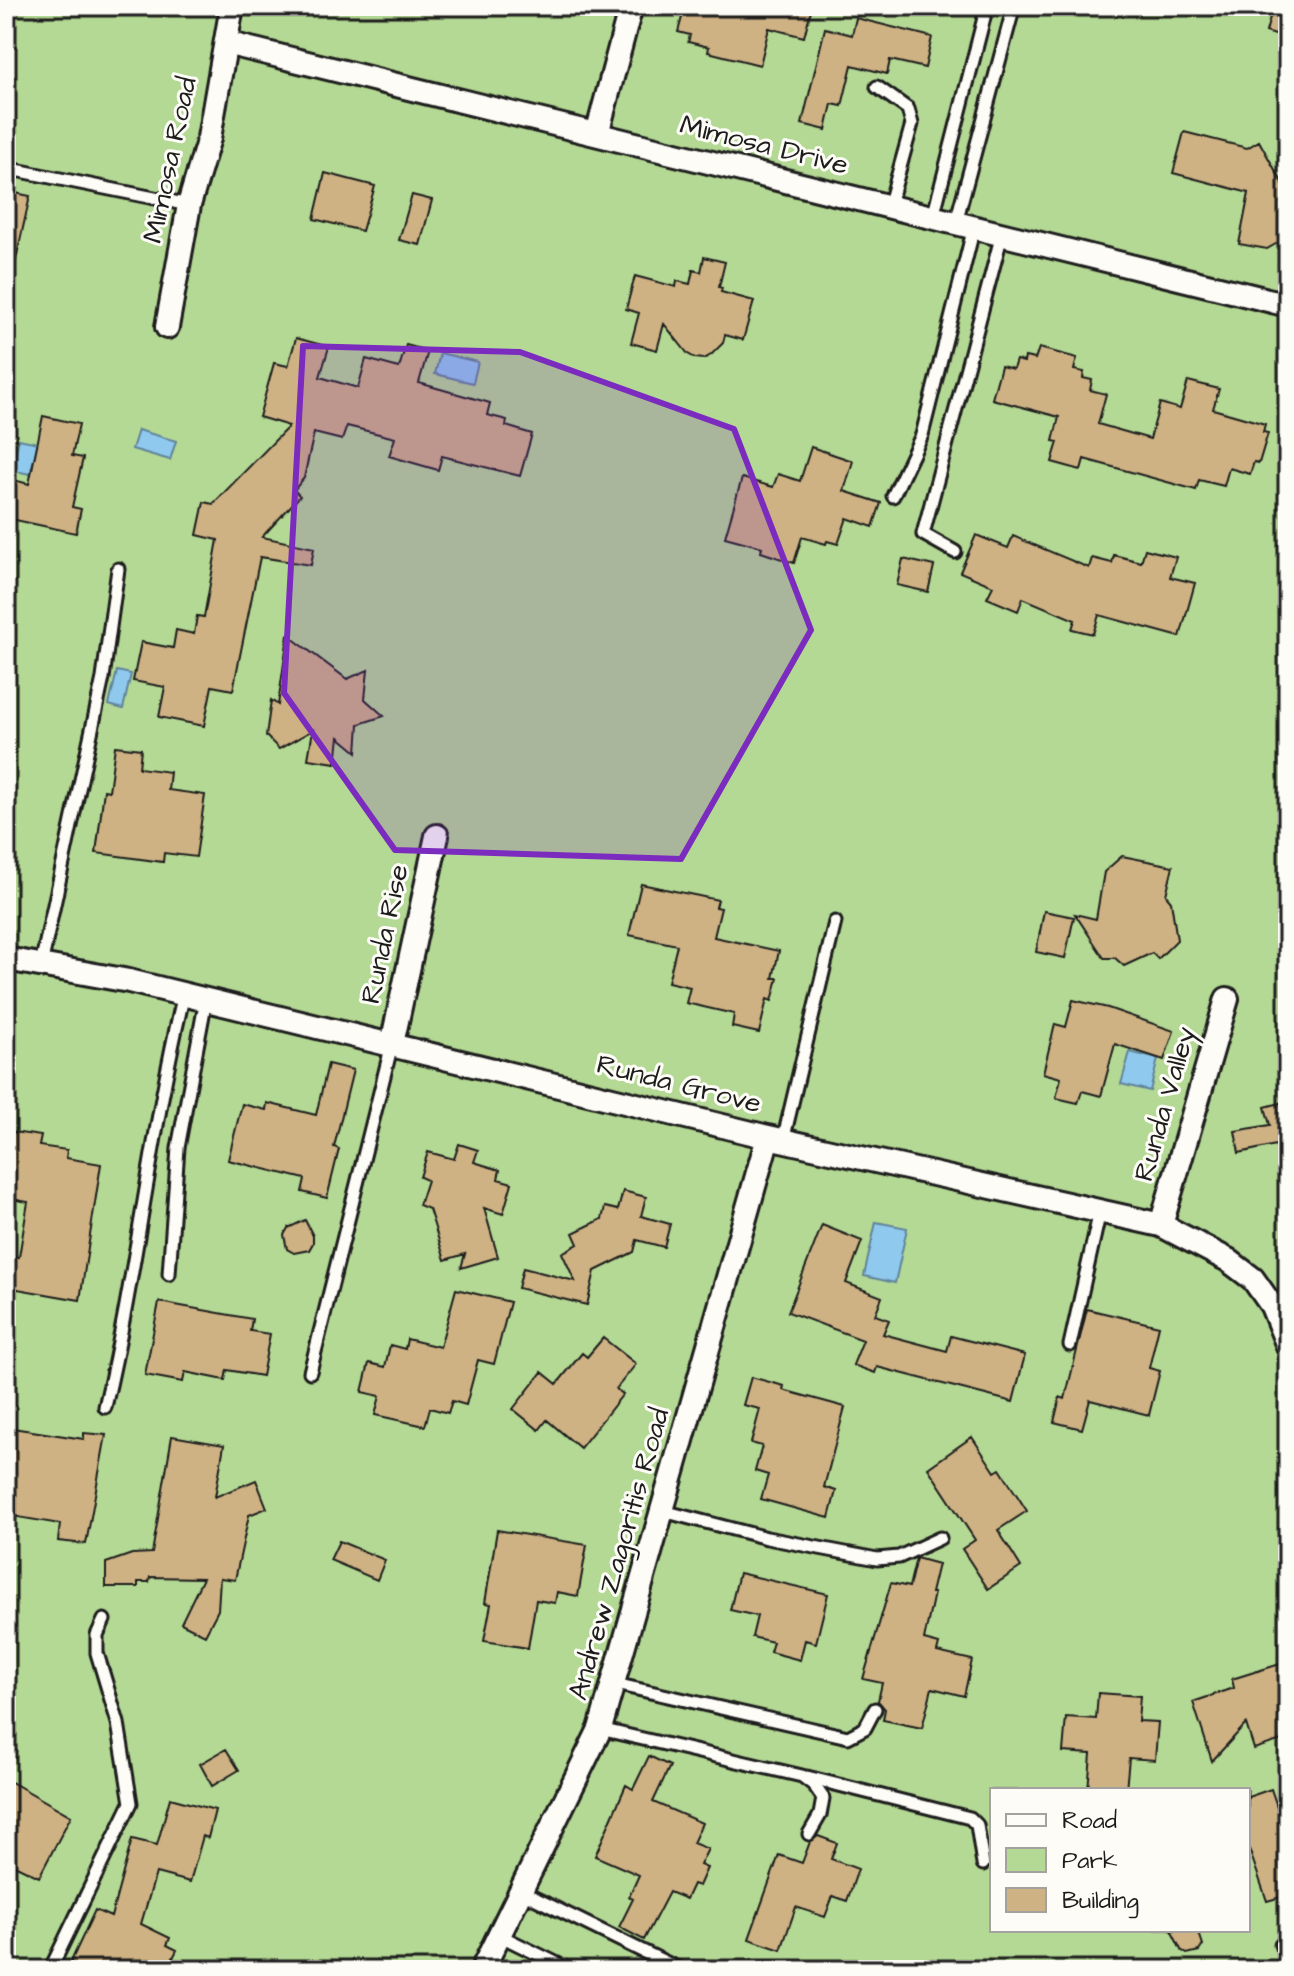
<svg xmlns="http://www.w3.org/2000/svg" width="1294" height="1976" viewBox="0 0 1294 1976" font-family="'Architects Daughter',sans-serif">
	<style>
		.green { fill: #b4d994; stroke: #687a58; stroke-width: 2; fill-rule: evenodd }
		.water { fill: #8fc9ee; stroke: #61849a; stroke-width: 2 }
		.building { fill: #ceb283; stroke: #1c1c1c; stroke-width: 2 }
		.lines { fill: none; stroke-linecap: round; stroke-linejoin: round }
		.lane-casing { stroke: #1c1c1c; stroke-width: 17 }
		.street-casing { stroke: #1c1c1c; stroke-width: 28 }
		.lane { stroke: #fdfcf7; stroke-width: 11 }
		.street { stroke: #fdfcf7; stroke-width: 22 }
		.marked { fill: #7b2cbf; fill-opacity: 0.2; stroke: #7b2cbf; stroke-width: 6; stroke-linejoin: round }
		.labels { text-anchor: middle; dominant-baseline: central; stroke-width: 6; stroke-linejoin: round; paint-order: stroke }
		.street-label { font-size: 28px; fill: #1c1c1c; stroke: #fdfcf7 }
	</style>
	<rect width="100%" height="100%" fill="#efe6d4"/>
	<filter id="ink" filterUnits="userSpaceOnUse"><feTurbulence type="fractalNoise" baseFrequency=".0125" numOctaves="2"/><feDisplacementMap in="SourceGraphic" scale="16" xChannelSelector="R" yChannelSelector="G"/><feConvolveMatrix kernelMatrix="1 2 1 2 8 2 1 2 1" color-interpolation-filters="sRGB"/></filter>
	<g filter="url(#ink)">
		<path class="green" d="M6 6H1288V1970H6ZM992 1790H1248V1930H992Z"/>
		<path class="water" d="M440 353 478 362 473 383 435 374Z
			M138 430 176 441 170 460 132 449Z
			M19 439 38 443 30 474 11 470Z
			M117 671 131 674 123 709 109 705Z
			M1130 1052 1158 1059 1150 1091 1121 1084Z
			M876 1222 907 1228 895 1283 864 1276Z"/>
		<path class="building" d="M685 6H812L804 37 769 28 760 65 708 52 709 47 688 42 690 35 678 32Z
			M1273 6H1288V39L1266 32Z
			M856 18 932 37 925 68 890 60 887 74 852 65 842 106 832 104 826 130 802 124 825 28 852 35Z
			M1184 132 1247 148 1259 141 1288 193V237L1267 249 1239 244 1249 193 1173 173Z
			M325 173 375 186 362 231 314 219Z
			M6 191 30 196 15 264 6 263Z
			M412 195 432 200 420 245 399 240Z
			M704 257 725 262 719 287 722 288 721 292 754 301 743 340 725 335 723 343 711 355 704 359 695 358 688 354 664 324 657 350 631 343 639 313 626 309 635 276 676 287 677 281 690 284 693 270 701 272Z
			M296 338 329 347 320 377 358 388 366 359 399 368 406 345 428 351 419 383 490 403 487 415 507 420 506 426 532 434 520 476 442 456 438 470 389 456 395 438 347 426 342 440 314 433 304 478 294 490 300 496 262 537 314 548 311 565 260 557 233 690 212 686 204 726 159 717 165 687 133 681 141 642 173 648 176 630 194 634 197 616 204 617 218 540 197 535 204 502 213 504 289 426 259 417 274 363 288 366Z
			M1039 348 1077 358 1074 370 1084 372 1083 378 1092 380 1090 390 1106 394 1098 424 1150 439 1160 403 1180 409 1188 381 1219 389 1213 409 1265 424 1263 432 1268 433 1259 463 1254 462 1250 474 1229 468 1224 486 1199 480 1196 490 1084 459 1081 470 1052 462 1058 442 1053 441 1059 417 992 399 1001 366 1013 369 1016 360 1024 362 1025 357 1035 359Z
			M43 416 79 424 72 456 83 458 72 507 81 509 76 533 6 518V478L29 484Z
			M811 447 853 461 844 491 881 503 873 527 847 518 838 544 827 541 826 544 802 537 794 563 761 552 762 547 725 537 742 478 773 487 778 474 800 481Z
			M976 535 1008 548 1013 536 1089 568 1092 558 1112 563 1114 555 1141 562 1145 549 1176 557 1170 577 1195 583 1180 637 1099 615 1093 634 1072 629 1075 620 1023 598 1018 611 987 598 993 586 960 572Z
			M903 559 934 566 928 592 897 585Z
			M288 635 347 679 368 670 365 699 384 716 359 724 357 752 339 737 336 763 308 759 313 730 279 749 266 736 271 700 278 705Z
			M115 746 141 749 139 768 170 772 168 790 205 795 196 857 164 853 163 862 96 853 104 790 109 791Z
			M1122 856 1173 866 1166 895 1171 901 1177 940 1158 959 1152 953 1124 966 1115 958H1104L1075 914 1096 919 1104 872Z
			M641 884 718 900 716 907 721 908 714 937 779 951 773 978H778L772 1001 767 999 759 1033 732 1027 734 1014 686 1003 690 987 668 982 677 945 629 935Z
			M1044 911 1074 917 1065 958 1036 952Z
			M1073 1000 1108 1008 1174 1031 1164 1060 1115 1044 1101 1096 1082 1091 1078 1103 1056 1098 1061 1078 1043 1073 1055 1024 1066 1027Z
			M328 1064 353 1070 334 1147 339 1149 327 1198 302 1192 305 1179 228 1160 242 1104 266 1110 267 1103 316 1115Z
			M1288 1101V1165L1282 1166 1276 1145 1239 1153 1235 1131 1270 1125 1265 1107Z
			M6 1131 41 1136 39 1146 67 1150 66 1158 101 1164 80 1300 6 1287V1255L19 1257 28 1202 6 1198Z
			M459 1144 478 1150 474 1162 500 1170 498 1179 512 1183 503 1214 484 1208 498 1257 461 1268 465 1254 445 1260 429 1209 419 1205 427 1180 420 1177 428 1152 454 1159Z
			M623 1191 646 1197 641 1216 670 1224 664 1247 637 1240 634 1252 595 1271 587 1305 518 1288 523 1268 575 1281 562 1253 578 1244 573 1233 602 1219 605 1207 618 1210Z
			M305 1220 313 1236V1243L309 1250 294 1253 287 1249 284 1235 288 1228Z
			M822 1225 862 1241 846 1283 882 1297 875 1315 889 1320 883 1334 947 1351 951 1336 1025 1355 1013 1402 877 1367 875 1373 853 1365 863 1340 788 1312Z
			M456 1289 510 1302 494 1364 478 1360 466 1405 452 1401 448 1413 430 1408 425 1426 375 1415 380 1396 362 1392 369 1363 385 1367 390 1345 405 1349 407 1339 440 1347Z
			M159 1302 252 1319 250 1331 270 1334 262 1376 227 1370 225 1380 185 1372 183 1382 145 1375Z
			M1087 1309 1159 1326 1149 1368 1160 1371 1149 1415 1090 1400 1082 1429 1054 1422 1060 1397 1065 1399Z
			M603 1338 636 1364 616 1389 623 1394 580 1448 547 1420 539 1430 513 1409 542 1372 557 1384 582 1353 587 1357Z
			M751 1377 784 1386 783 1390 845 1407 824 1487 836 1491 829 1518 761 1499 768 1475 755 1471 762 1446 751 1443 760 1409 743 1405Z
			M6 1427 84 1439V1433L106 1435 86 1544 58 1541 60 1524 6 1515Z
			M172 1436 224 1445 215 1497 256 1480 267 1508 249 1515 235 1580 220 1578 218 1610 205 1635 181 1623 203 1578 150 1577 149 1582H138V1587H106V1563L132 1554 152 1553Z
			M972 1437 995 1472 1000 1469 1027 1511 998 1530 1021 1567 988 1589 962 1549 975 1540 928 1468Z
			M497 1530 587 1545 578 1596 557 1592 555 1603 536 1600 528 1648 484 1641 491 1604 485 1603Z
			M339 1541 385 1560 377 1580 330 1560Z
			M916 1558 938 1564 931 1593H934L924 1640 939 1644 937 1652 972 1660 964 1696 932 1688 922 1728 883 1720 885 1709 878 1701 882 1683 863 1679 891 1583 909 1587Z
			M739 1573 828 1594 816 1643 805 1640 800 1660 770 1652 773 1642 752 1637 757 1616 730 1610Z
			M1280 1664 1288 1690V1738L1254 1749 1246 1724 1212 1761 1193 1702 1234 1688 1232 1679Z
			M1098 1693 1140 1696 1138 1721 1158 1722 1155 1760 1129 1758 1126 1790H1088L1091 1754 1063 1752 1066 1717 1096 1719Z
			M226 1749 239 1770 212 1786 200 1764Z
			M649 1756 670 1766 653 1802 702 1823 693 1843 708 1849 700 1865 707 1868 699 1886 693 1884 686 1899 669 1892 644 1940 619 1927 633 1899 629 1897 639 1875 595 1856 626 1785 633 1789Z
			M6 1779 71 1816 39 1877 6 1861Z
			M1271 1789 1288 1839V1895L1267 1901 1248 1846V1797Z
			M170 1798 215 1810 208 1838 203 1836 190 1882 156 1873 141 1924 170 1938 167 1945 177 1950 167 1970H67L95 1910 111 1917 132 1839 157 1845Z
			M818 1836 837 1843 831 1859 858 1869 847 1901 833 1896 825 1917 796 1907 781 1950 749 1939 779 1855 802 1863 810 1842Z
			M1171 1930H1198L1203 1945 1199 1951 1187 1954 1181 1950Z"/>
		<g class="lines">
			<defs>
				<path id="lane" d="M877 87 908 109 912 124 889 207
					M6 168 189 205
					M933 217 987 6
					M956 222 1014 6
					M893 496 922 435 974 227
					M955 552 923 534 1002 234
					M41 965 103 678 118 569
					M783 1141 835 922
					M169 1274 178 1148 206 999
					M1070 1345 1100 1211
					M310 1372 392 1044
					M105 1407C137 1271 151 1130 184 994
					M663 1511 767 1538 877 1559 899 1557 940 1538
					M615 1684 848 1737 865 1728 875 1709
					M600 1729 802 1776 814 1785 823 1798 820 1815 809 1834
					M807 1777 970 1818 977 1825 983 1864
					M520 1891 681 1970
					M499 1935 570 1970
					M1281 1945 1288 1944
					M50 1970 131 1803 118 1723 97 1653V1635L104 1620"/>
				<path id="street" d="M226 43 1288 305
					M597 134 631 6
					M167 327 189 205 209 138 232 6
					M6 959 129 981 768 1137 1161 1225 1228 1260 1253 1279 1272 1306 1288 1346
					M392 1044 437 836
					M1161 1225 1227 999
					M482 1970 600 1729 768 1137"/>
			</defs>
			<use href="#lane" class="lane-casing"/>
			<use href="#street" class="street-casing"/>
			<use href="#lane" class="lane"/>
			<use href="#street" class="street"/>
		</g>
	</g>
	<path class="marked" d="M303 346 520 352 734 429 811 630 681 859 395 850 284 693Z"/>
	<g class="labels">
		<g class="street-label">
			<text transform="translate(764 145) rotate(14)">Mimosa Drive</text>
			<text transform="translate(170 160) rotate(-78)">Mimosa Road</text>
			<text transform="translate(385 934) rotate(-78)">Runda Rise</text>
			<text transform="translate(679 1084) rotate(14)">Runda Grove</text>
			<text transform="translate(1165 1104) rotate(-74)">Runda Valley</text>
			<text transform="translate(619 1554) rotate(-74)">Andrew Zagoritis Road</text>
		</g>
	</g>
	<rect width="1294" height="1976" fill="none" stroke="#fdfcf7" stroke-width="32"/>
	<rect x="16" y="16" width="1262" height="1944" fill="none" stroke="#1c1c1c" stroke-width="3" filter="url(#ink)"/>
	<rect x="990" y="1788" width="260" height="144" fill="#fdfcf7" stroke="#a3a29f" stroke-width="2"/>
	<rect x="1006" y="1814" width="40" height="12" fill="#fdfcf7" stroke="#a3a29f" stroke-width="2"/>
	<text x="1062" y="1828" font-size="24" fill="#1c1c1c">Road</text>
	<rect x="1006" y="1848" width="40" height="24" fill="#b4d994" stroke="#a3a29f" stroke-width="2"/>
	<text x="1062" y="1868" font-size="24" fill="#1c1c1c">Park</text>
	<rect x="1006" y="1888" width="40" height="24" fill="#ceb283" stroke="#a3a29f" stroke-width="2"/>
	<text x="1062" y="1908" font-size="24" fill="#1c1c1c">Building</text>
</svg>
